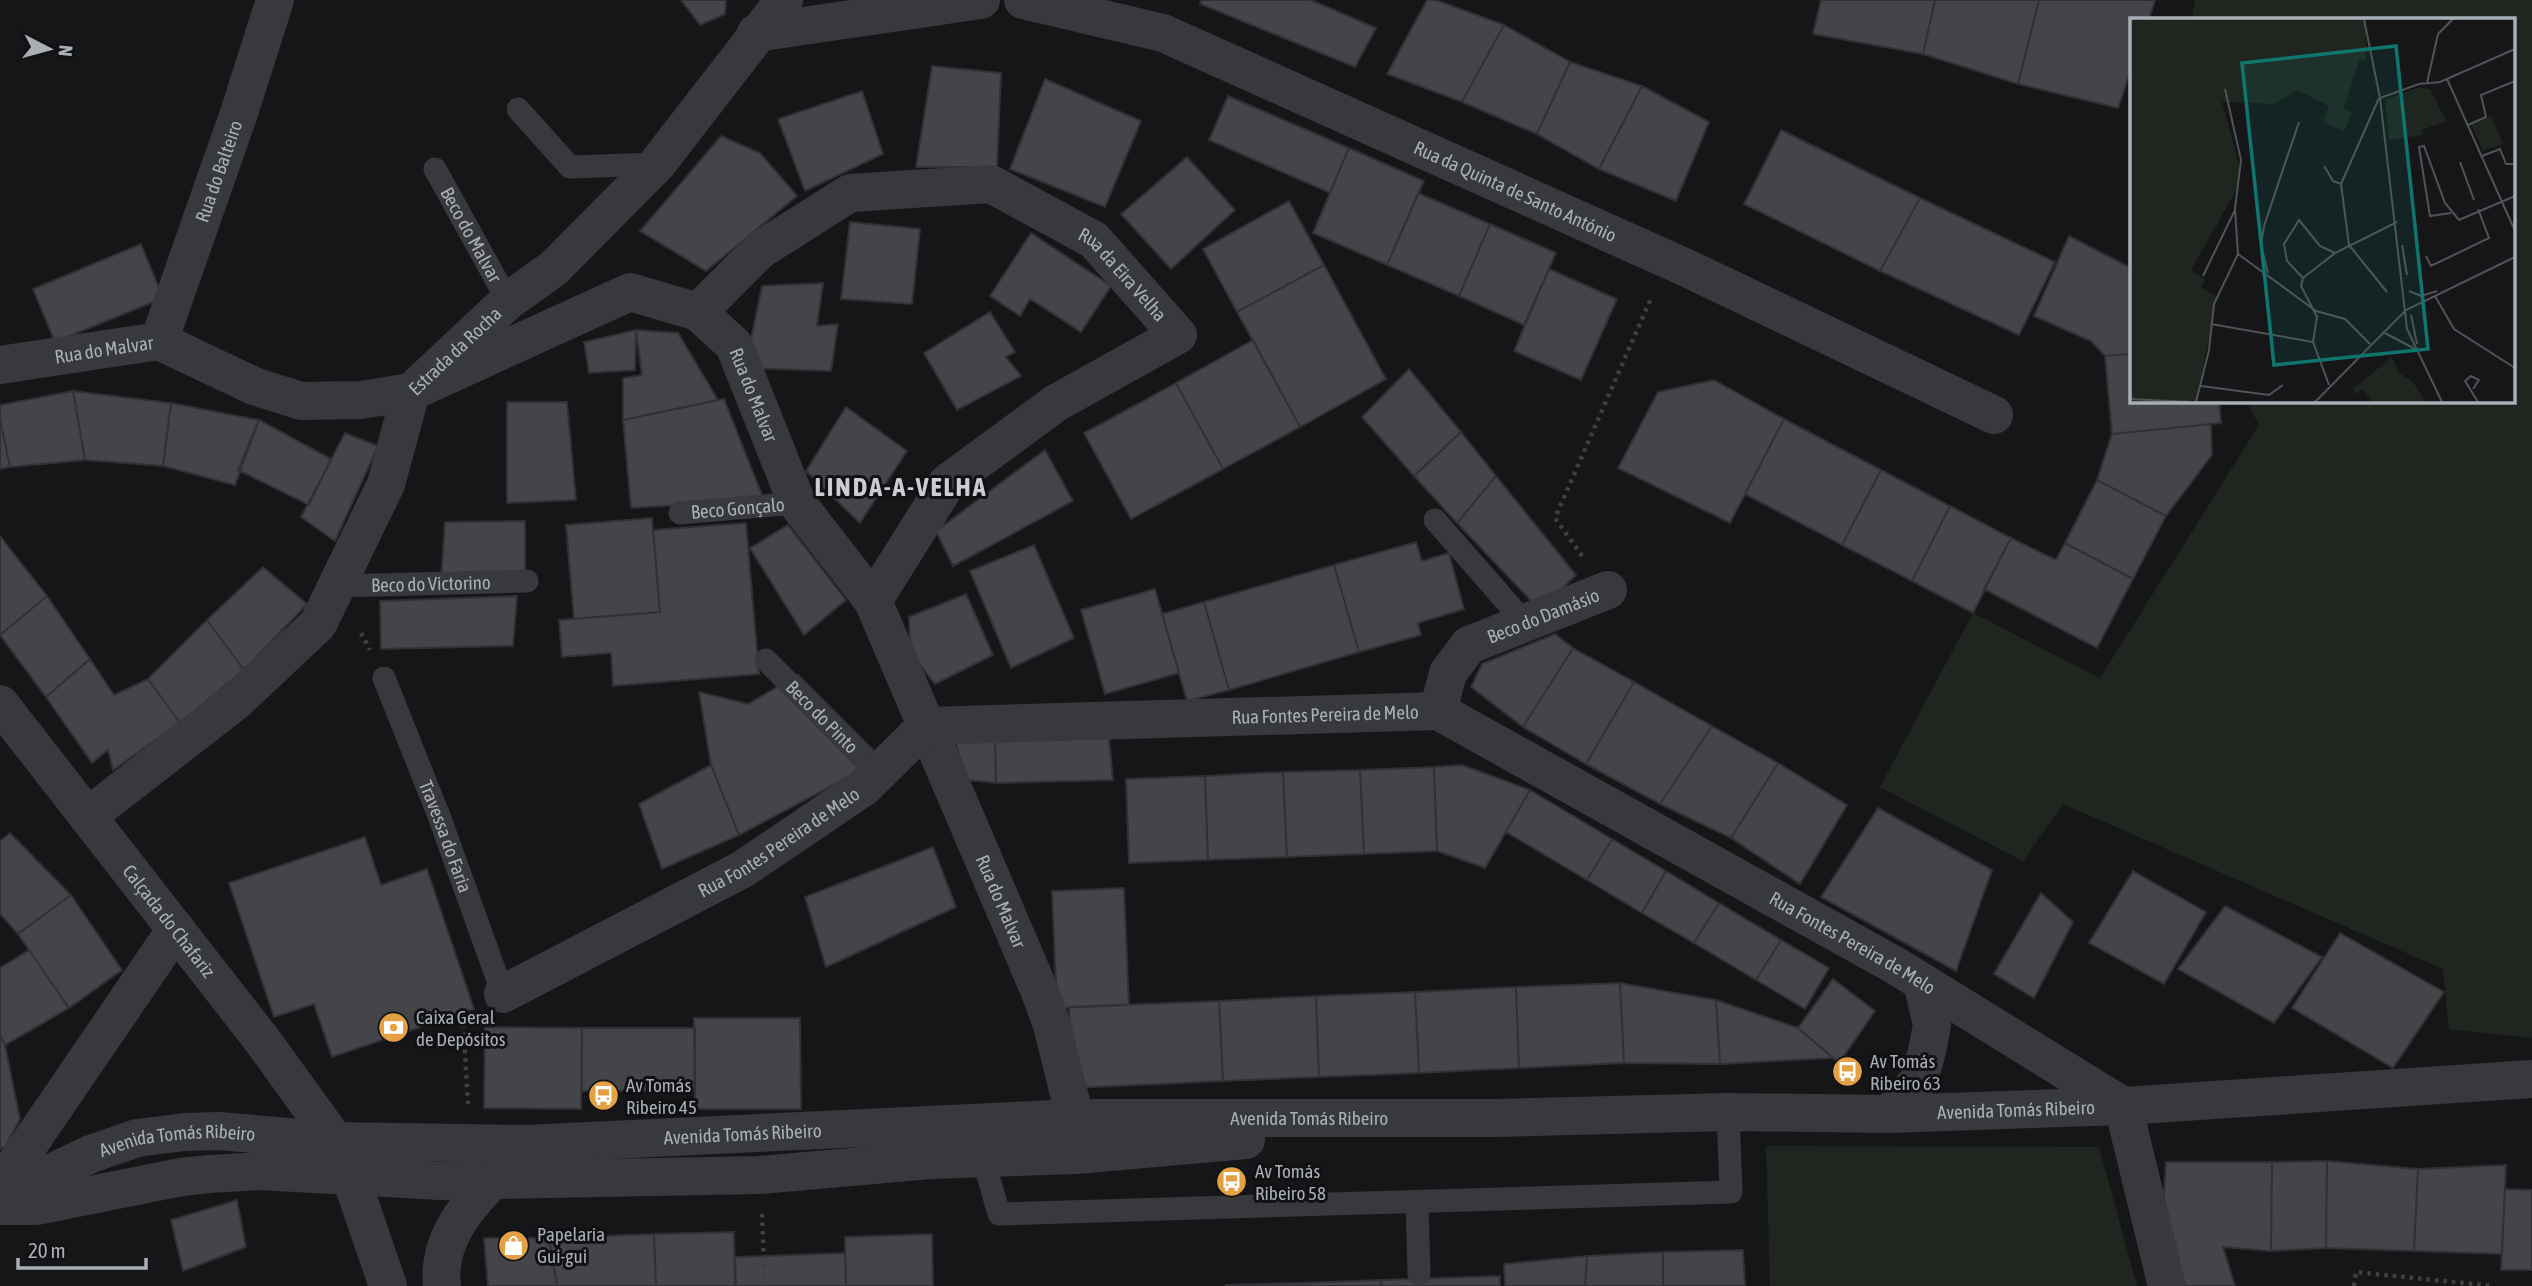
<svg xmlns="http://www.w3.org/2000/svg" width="2532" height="1286" viewBox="0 0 2532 1286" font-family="'Asap Condensed',sans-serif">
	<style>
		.green { fill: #1f261f }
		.building { fill: #434548; stroke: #303134; stroke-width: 2 }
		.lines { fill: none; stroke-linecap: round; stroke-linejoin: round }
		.path { stroke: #3e4044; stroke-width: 4.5; stroke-dasharray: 3.5 5; stroke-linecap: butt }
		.service { stroke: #38393d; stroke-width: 23 }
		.minor { stroke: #38393d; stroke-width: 38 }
		.tertiary { stroke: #38393d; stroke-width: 38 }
		.labels { text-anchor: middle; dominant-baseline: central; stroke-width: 6; stroke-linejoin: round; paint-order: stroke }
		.street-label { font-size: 19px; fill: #a9afb7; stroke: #111113 }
		.poi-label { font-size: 19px; fill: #a9afb7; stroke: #111113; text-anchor: start }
		.district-label { font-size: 26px; font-weight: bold; letter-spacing: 2px; fill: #cacdd3; stroke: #111113 }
		.inset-road { fill: none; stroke: #515358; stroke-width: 2 }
		.view { fill: #0f766e; fill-opacity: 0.15; stroke: #0f766e; stroke-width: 3.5 }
		.inset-edge { fill: none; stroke: #a9afb7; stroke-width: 3.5 }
	</style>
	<rect width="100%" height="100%" fill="#161618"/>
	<path class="green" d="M2195 0H2532V1038L2449 1029 2443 969 2063 804 2023 861 1880 787 1973 613 2100 678 2259 425 2246 401H2513V19H2192Z
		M1766 1146 2099 1147 2137 1286H1770Z"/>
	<path class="building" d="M681 0H726L725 14 700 25Z
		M1201 0H1311L1376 28 1355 67 1200 4Z
		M1427 0H1436L1504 25 1462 102 1387 74Z
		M1821 0H1935L1923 54 1813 34Z
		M1935 0H2039L2018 84 1923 54Z
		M2039 0H2155L2149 19H2131V70L2118 108 2018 84Z
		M1504 25 1570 62 1537 134 1462 102Z
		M1570 62 1642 86 1599 169 1537 134Z
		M932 66 1001 73 997 167H916Z
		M1045 79 1141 121 1105 207 1010 169Z
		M1642 86 1709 122 1676 201 1599 169Z
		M862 91 883 154 805 191 778 119Z
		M1228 96 1349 148 1330 193 1209 140Z
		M1781 130 1920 198 1880 271 1744 204Z
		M721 136 760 153 797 196 706 271 640 231Z
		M1349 148 1424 181 1387 265 1313 233Z
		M1187 157 1235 210 1171 269 1121 214Z
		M1418 193 1490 224 1459 296 1387 265Z
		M1920 198 2055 262 2019 335 1880 271Z
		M1289 201 1324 265 1237 312 1203 249Z
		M850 222 920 229 912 304 841 299Z
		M1490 224 1556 253 1524 325 1459 296Z
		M1031 233 1111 286 1081 332 1030 299 1020 316 990 296Z
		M2069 236 2131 268V354L2105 356 2091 341 2034 316Z
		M141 244 163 298 55 342 33 289Z
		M1324 265 1386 379 1300 427 1237 312Z
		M1549 269 1617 299 1581 380 1514 351Z
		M823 283 817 326 838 324 831 371 745 368 762 286Z
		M990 312 1015 352 1006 357 1021 376 957 410 924 353Z
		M636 330 678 333 718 400 623 420V378L642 375Z
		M636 330 635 370 589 373 584 342Z
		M1253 340 1300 427 1223 469 1176 383Z
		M2131 354V401H2219L2221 423 2112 434 2105 356Z
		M1409 369 1461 432 1414 476 1362 417Z
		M1714 380 1784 419 1730 523 1618 468 1658 392Z
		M1176 383 1223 469 1131 519 1084 433Z
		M73 391 85 460 10 467 0 419V405Z
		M73 391 171 403 163 466 85 460Z
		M724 399 764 500 631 508 623 420Z
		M507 402H567L576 500 507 503Z
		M171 403 259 420 235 485 163 466Z
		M846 407 907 451 860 523 806 471Z
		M0 419 10 467 0 469Z
		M1784 419 1881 470 1842 545 1745 494Z
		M259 420 331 459 309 505 238 470Z
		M2211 424 2212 455 2166 516 2097 480 2112 434Z
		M1461 432 1496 476 1457 523 1414 476Z
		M345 433 378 446 335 541 301 517Z
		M1045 450 1073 501 953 566 936 531Z
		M1881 470 1950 506 1912 581 1842 545Z
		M1496 476 1576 575 1540 610 1457 523Z
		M2097 480 2166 516 2133 579 2065 543Z
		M1950 506 2011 538 1973 613 1912 581Z
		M652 518 660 612 574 619 566 525Z
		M525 521V571L441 580 445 522Z
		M746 523 759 674 613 686 611 653 562 657 559 620 660 612 653 530Z
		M788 525 846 600 804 635 750 548Z
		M0 536 47 596 0 635Z
		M2011 538 2056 560 2065 543 2133 579 2097 648 1984 589Z
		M1416 542 1422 561 1449 553 1464 609 1418 623 1421 635 1359 652 1334 565Z
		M1034 545 1074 638 1011 668 970 571Z
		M1334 565 1359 652 1229 690 1204 602Z
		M263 567 307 604 244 670 207 620Z
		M1155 589 1179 673 1105 694 1081 610Z
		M966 594 993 655 935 684 917 661 910 642 909 617Z
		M47 596 90 659 46 697 0 635Z
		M517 596 513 646 381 649 380 601Z
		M1204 602 1229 690 1187 701 1162 614Z
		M207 620 244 670 180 723 148 679Z
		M1555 634 1573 648 1523 727 1471 687 1482 664Z
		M1573 648 1634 682 1586 764 1523 727Z
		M90 659 114 695 148 679 180 723 113 770 108 750 92 763 46 697Z
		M798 675 882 759 739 835 711 765 699 692 748 704Z
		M1634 682 1712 726 1660 804 1586 764Z
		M1712 726 1778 763 1731 838 1660 804Z
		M954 738H995L996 783 967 780Z
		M995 738H1109L1113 780 996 783Z
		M1778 763 1847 805 1800 884 1731 838Z
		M711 765 739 835 662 869 639 804Z
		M1462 765 1530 790 1485 868 1437 851 1434 767Z
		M1434 767 1437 851 1364 854 1360 770Z
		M1360 770 1364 854 1287 857 1283 772Z
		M1283 772 1287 857 1208 860 1205 776Z
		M1205 776 1208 860 1129 863 1126 779Z
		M1530 790 1612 839 1587 880 1506 832Z
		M1878 808 1992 870 1956 971 1821 897Z
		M10 833 71 895 18 934 0 914V841Z
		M365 837 381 885 427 869 474 1009 332 1057 314 1004 274 1017 229 883Z
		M1612 839 1666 871 1642 913 1587 880Z
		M933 847 956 907 826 967 805 897Z
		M1666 871 1719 903 1694 943 1642 913Z
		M2133 871 2206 912 2164 984 2089 943Z
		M1124 888 1129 1005 1057 1008 1052 891Z
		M2041 893 2073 922 2034 998 1994 974Z
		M71 895 122 970 69 1008 18 934Z
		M1719 903 1781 940 1756 980 1694 943Z
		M2225 906 2322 957 2274 1023 2178 969Z
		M2340 933 2444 992 2393 1068 2292 1008Z
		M1781 940 1829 968 1805 1009 1756 980Z
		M29 950 69 1008 5 1045 0 1035V968Z
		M1833 979 1875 1011 1839 1063 1798 1028Z
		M1620 983 1624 1063 1519 1068 1516 987Z
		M1620 983 1716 1000 1720 1064 1624 1063Z
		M1516 987 1519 1068 1419 1073 1415 992Z
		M1415 992 1419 1073 1319 1077 1316 996Z
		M1316 996 1319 1077 1223 1081 1219 1001Z
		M1716 1000 1798 1028 1833 1058 1720 1064Z
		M1219 1001 1223 1081 1072 1088 1069 1007Z
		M694 1018H800L801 1109H695Z
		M485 1027 582 1028 581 1109 484 1108Z
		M582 1028H695V1091H582Z
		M0 1035 5 1045 20 1119 5 1147 0 1149Z
		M2327 1161 2418 1169 2414 1251 2326 1248Z
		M2327 1161 2326 1248 2271 1251 2272 1162Z
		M2166 1162H2272L2271 1251 2223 1247 2235 1286H2180L2161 1238Z
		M2506 1165 2502 1254 2414 1251 2418 1169Z
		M2505 1189 2532 1190V1270H2501Z
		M237 1200 246 1247 183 1271 171 1220Z
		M734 1232 735 1286H656L654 1234Z
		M654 1234 656 1286H557L549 1238Z
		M932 1234 933 1286H846L845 1237Z
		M484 1238H549L557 1286H488Z
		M1743 1250 1745 1286H1663V1252Z
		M1663 1252V1286H1585L1587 1256Z
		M845 1253 846 1286H736L735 1257Z
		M1587 1256 1585 1286H1505L1504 1264Z
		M1500 1276V1286H1381V1280Z
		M1381 1280V1286H1301V1283Z
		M1301 1283V1286H1226V1285Z"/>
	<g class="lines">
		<path class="path" d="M1582 556 1555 518 1652 296
			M361 633 370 650
			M468 1104 463 1018 469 1015
			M762 1214 765 1286
			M2354 1286 2356 1272 2492 1286"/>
		<g class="service">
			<path d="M518 109 570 167 657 164"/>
			<path id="s1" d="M435 169 508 301"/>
			<path id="s2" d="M680 513 797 503"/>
			<path d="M1435 520 1525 623"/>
			<path id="s3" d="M337 586 527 581"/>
			<path id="s4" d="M766 660 878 773"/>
			<path id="s5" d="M384 678 439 816 503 994"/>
			<path d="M983 1158 999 1214 1731 1192 1728 1112"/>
			<path d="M1417 1202 1419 1274"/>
		</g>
		<g class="minor">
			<path id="s6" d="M1023 0 1163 33 1691 270 1994 415"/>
			<path d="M756 33 981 0"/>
			<path id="s7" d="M698 312 760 250 850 193 991 184 1094 240 1178 335 1056 403 947 483 873 601"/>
			<path id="s8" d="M159 341 239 113 275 0"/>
			<path id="s9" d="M0 365 159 341 254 386 301 401 361 400 411 392 630 292 698 312 734 345 797 503 873 601 1040 992 1052 1025 1075 1118"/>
			<path id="s10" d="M1438 711 1448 673 1469 645 1608 590"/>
			<path id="s11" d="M88 816 235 702 318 624 386 484 411 392 508 301 554 268 657 164 784 0"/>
			<path id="s12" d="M503 994 743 869 864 787 926 726 1438 711 1896 966 2123 1106 2167 1286"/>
			<path d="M1889 1114 1919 1080 1927 1051 1932 1025 1922 982"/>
		</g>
		<g class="tertiary">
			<path id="s13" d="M0 704 262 1040 335 1141 351 1178 388 1286"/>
			<path d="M0 1183 19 1159 176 929"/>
			<path id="s14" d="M0 1197 91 1154 137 1138 185 1132 219 1131 335 1141 526 1144 1075 1118H1499L1728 1112 1889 1114 2123 1106 2532 1079"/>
			<path d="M0 1206H36L181 1177 210 1174 259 1171 440 1181 760 1175 930 1160 1076 1155 1246 1140"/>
			<path d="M442 1286C437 1243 463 1210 492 1181"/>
		</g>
	</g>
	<defs>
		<symbol id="bank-disc" viewBox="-11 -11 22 22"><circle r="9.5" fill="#e3a044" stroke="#111113"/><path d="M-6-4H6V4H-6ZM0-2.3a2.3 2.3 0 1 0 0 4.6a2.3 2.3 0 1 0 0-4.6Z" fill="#fff"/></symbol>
		<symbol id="bus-disc" viewBox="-11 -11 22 22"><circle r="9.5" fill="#e3a044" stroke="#111113"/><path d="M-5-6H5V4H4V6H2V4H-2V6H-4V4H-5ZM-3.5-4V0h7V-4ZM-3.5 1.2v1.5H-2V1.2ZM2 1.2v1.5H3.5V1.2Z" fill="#fff"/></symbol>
		<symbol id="shop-disc" viewBox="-11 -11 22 22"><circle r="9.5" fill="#e3a044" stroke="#111113"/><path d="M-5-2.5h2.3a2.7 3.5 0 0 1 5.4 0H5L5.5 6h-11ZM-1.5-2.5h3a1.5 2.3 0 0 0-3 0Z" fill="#fff"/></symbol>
	</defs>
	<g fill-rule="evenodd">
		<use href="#bank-disc" x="376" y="1010" width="35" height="35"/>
		<use href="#bus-disc" x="1830" y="1054" width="35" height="35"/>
		<use href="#bus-disc" x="586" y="1078" width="35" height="35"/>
		<use href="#bus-disc" x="1214" y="1164" width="35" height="35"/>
		<use href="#shop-disc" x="496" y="1228" width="35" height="35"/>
	</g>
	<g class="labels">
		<g class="street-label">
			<text stroke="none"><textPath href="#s8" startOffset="180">Rua do Balteiro</textPath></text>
			<text stroke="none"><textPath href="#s6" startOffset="530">Rua da Quinta de Santo António</textPath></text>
			<text stroke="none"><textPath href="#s1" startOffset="75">Beco do Malvar</textPath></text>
			<text stroke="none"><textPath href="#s7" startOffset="497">Rua da Eira Velha</textPath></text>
			<text stroke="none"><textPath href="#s9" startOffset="105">Rua do Malvar</textPath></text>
			<text stroke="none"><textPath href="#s11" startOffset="611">Estrada da Rocha</textPath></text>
			<text stroke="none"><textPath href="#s9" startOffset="840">Rua do Malvar</textPath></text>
			<text stroke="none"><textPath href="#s2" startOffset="58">Beco Gonçalo</textPath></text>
			<text stroke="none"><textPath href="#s3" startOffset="94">Beco do Victorino</textPath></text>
			<text stroke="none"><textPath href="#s10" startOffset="154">Beco do Damásio</textPath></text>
			<text stroke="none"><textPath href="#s12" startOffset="903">Rua Fontes Pereira de Melo</textPath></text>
			<text stroke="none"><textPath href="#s4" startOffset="80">Beco do Pinto</textPath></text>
			<text stroke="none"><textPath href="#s5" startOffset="170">Travessa do Faria</textPath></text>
			<text stroke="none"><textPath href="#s12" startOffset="315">Rua Fontes Pereira de Melo</textPath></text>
			<text stroke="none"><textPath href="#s9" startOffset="1407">Rua do Malvar</textPath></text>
			<text stroke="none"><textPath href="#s13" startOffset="275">Calçada do Chafariz</textPath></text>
			<text stroke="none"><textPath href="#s12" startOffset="1491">Rua Fontes Pereira de Melo</textPath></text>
			<text stroke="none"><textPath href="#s14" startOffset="2030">Avenida Tomás Ribeiro</textPath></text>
			<text stroke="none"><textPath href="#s14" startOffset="1323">Avenida Tomás Ribeiro</textPath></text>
			<text stroke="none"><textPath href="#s14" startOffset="756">Avenida Tomás Ribeiro</textPath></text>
			<text stroke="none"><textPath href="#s14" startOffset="189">Avenida Tomás Ribeiro</textPath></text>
		</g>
		<g class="poi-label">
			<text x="416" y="1017">Caixa Geral<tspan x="416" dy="22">de Depósitos</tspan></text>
			<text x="1870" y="1061">Av Tomás<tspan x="1870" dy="22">Ribeiro 63</tspan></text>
			<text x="626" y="1085">Av Tomás<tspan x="626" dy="22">Ribeiro 45</tspan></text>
			<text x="1255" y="1171">Av Tomás<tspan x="1255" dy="22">Ribeiro 58</tspan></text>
			<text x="537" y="1234">Papelaria<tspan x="537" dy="22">Gui-gui</tspan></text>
		</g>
		<g class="district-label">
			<text x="901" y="487">LINDA-A-VELHA</text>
		</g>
	</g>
	<g transform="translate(2130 18)">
		<rect width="385" height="385" fill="#161618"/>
		<path d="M0 1H234L236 7V42L229 43 214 90 222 95 214 113 193 104 199 88 167 72 145 86 92 84 110 150 107 171 61 252 75 262 71 269 87 279 66 384H0ZM286 70 300 71 316 103 292 112 293 117 259 122 255 82ZM361 98 373 126 353 133 341 106ZM262 339 269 355 283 364 295 384H242L233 372 224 376 223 371Z" fill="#1f261f"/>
		<path class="inset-road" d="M234 1 250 80 277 311 312 384M317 61 385 213M297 65 308 16 323 1M249 80 211 166 219 227 257 274M250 80 289 66 310 64 385 31M338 107 356 99 351 77 385 63M352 138 370 131 376 146H385M330 144 344 182M194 148 203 163 211 166M321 195 300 198 289 129 294 128 315 185 329 202 385 178M272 227 277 257M108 236 186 293 215 301 240 326M296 238 301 248 359 220 348 191M138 255 131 227 134 208 169 104M73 258 105 192M173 260 157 243 154 226 169 202 190 228 205 235M279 273 291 278 307 273M305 278 324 311 385 350M281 297 287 326M81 306 183 324M253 314 285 331M199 367 183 324 187 299 171 268 173 260 205 235 267 204M71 368 139 377 153 367M343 371 349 362 341 358 335 363 348 384M0 381 60 384M66 384 79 332 84 286 108 236 105 191 111 142 95 71M185 384 276 292 385 239"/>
		<path class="view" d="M266 28 298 331 144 347 112 45Z"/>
		<rect width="385" height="385" class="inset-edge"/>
	</g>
	<g transform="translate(49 49) rotate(96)" stroke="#111113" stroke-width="5" paint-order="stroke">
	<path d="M0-5L12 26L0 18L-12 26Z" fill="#a9afb7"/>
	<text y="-10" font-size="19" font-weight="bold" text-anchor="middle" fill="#a9afb7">N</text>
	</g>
	<path d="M18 1258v10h128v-10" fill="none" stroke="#a9afb7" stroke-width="3.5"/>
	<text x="28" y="1258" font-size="21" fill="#a9afb7" stroke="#111113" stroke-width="5" paint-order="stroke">20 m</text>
</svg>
